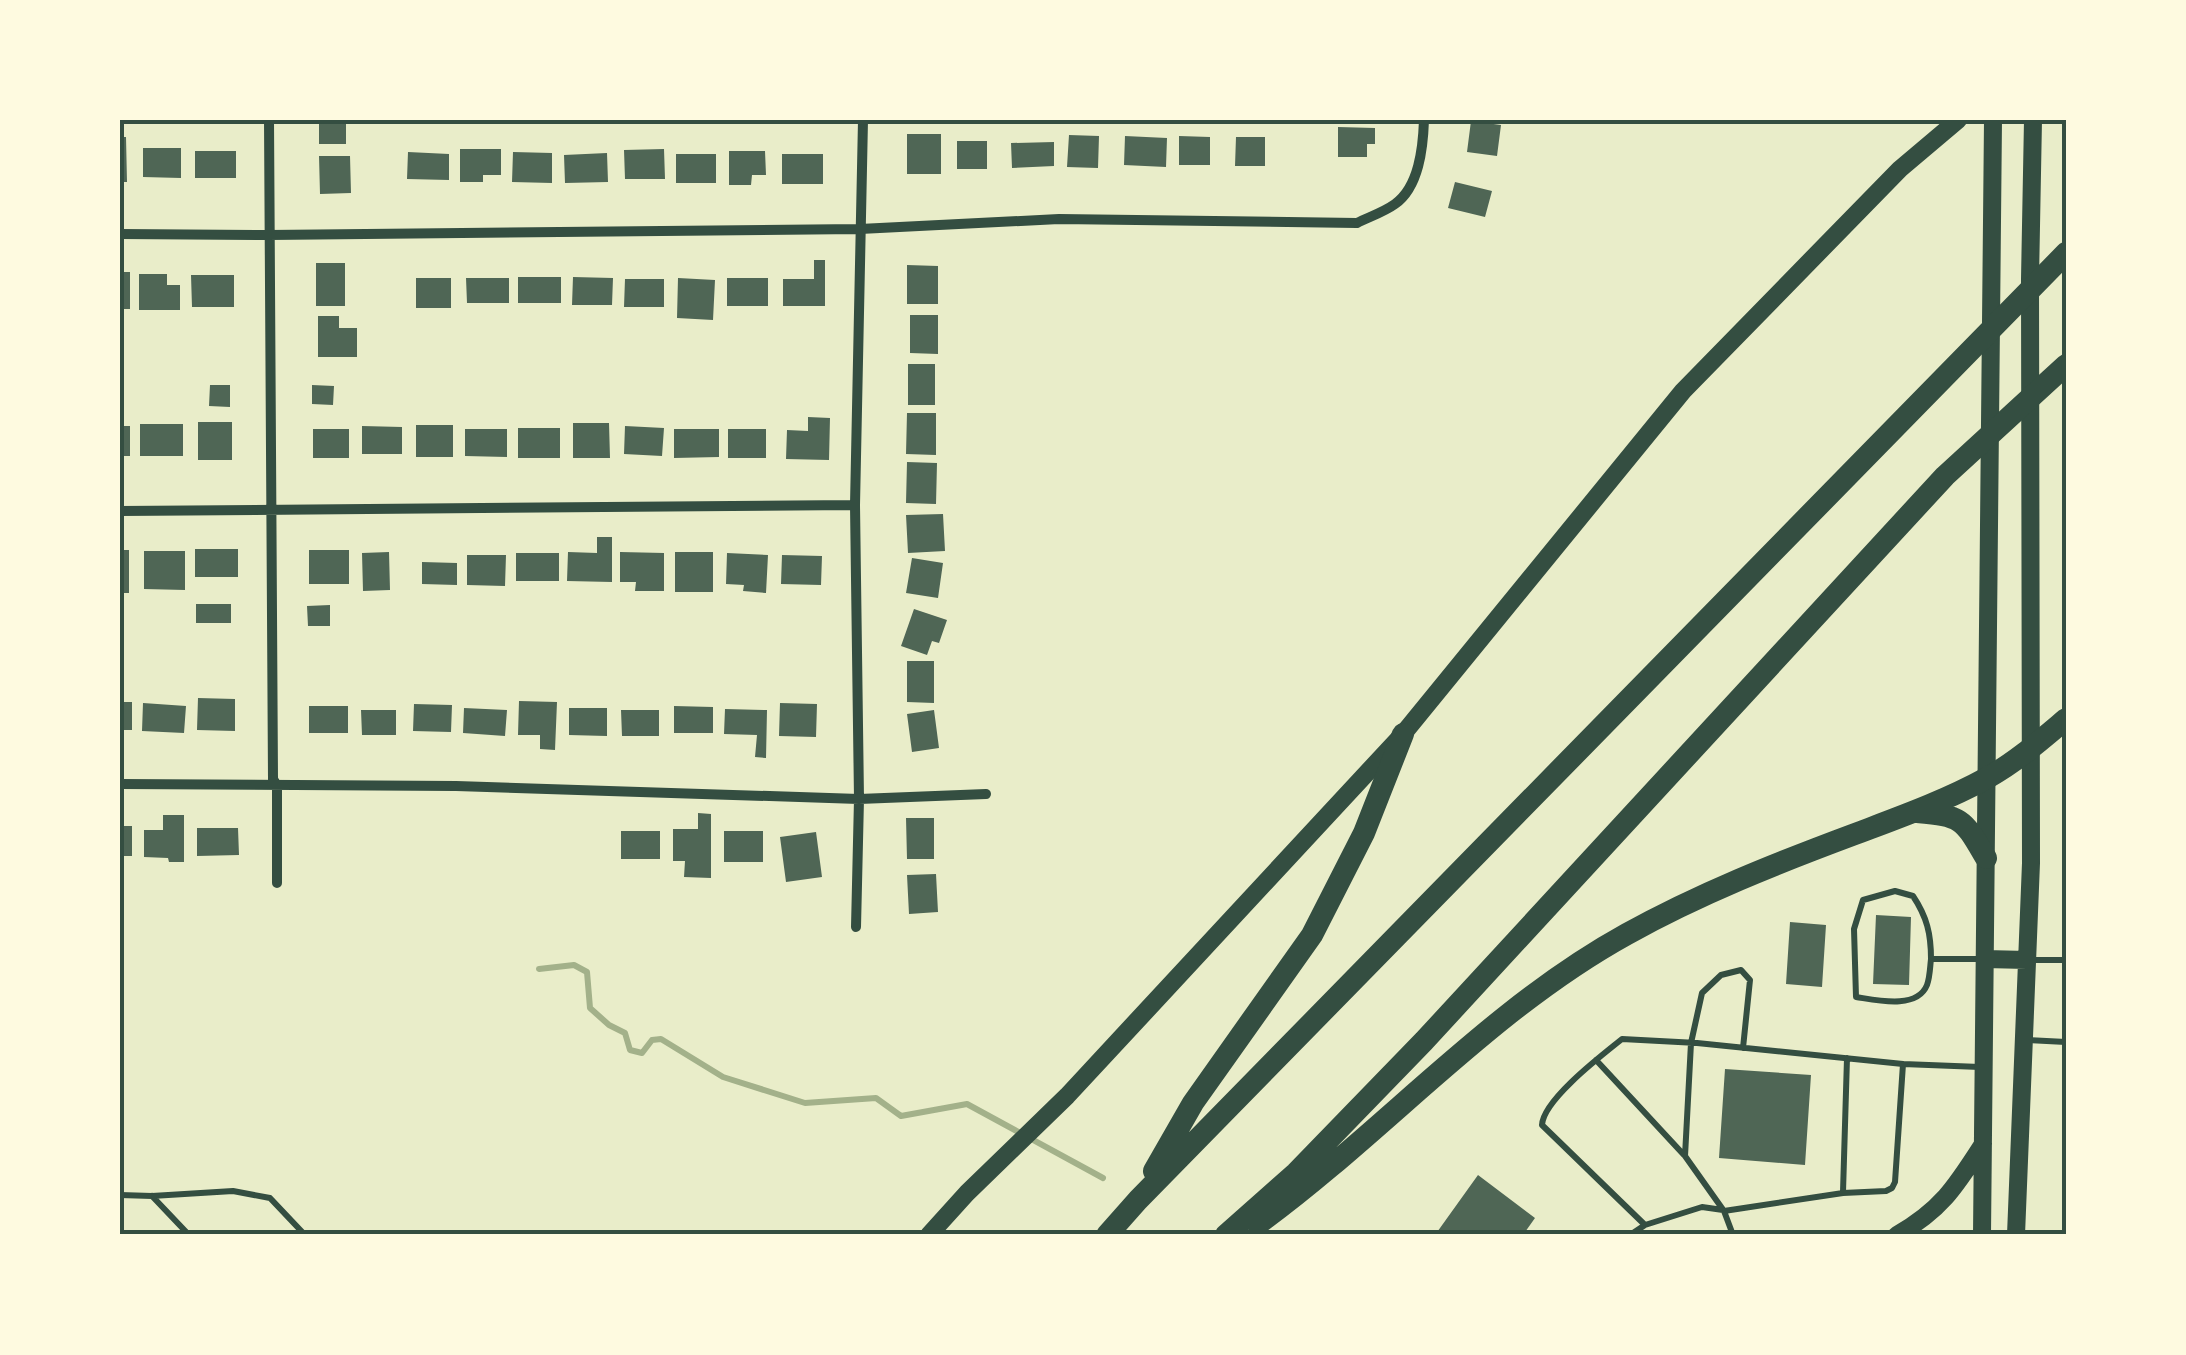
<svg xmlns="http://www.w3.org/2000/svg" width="2186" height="1355" viewBox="0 0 2186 1355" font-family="Ubuntu,sans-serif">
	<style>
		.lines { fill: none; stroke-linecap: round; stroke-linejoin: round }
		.stream { stroke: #a3b18a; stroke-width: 6 }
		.building { fill: #4f6655 }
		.service { stroke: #344e41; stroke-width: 6 }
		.minor { stroke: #344e41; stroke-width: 10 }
		.secondary { stroke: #344e41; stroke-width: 18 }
		.motorway { stroke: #344e41; stroke-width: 22 }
		.neatline { fill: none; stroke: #344e41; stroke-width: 4 }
	</style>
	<rect width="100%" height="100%" fill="#e9edc9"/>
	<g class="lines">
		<path class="stream" d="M539 969 574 965 587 972 590 1008 609 1025 625 1033 630 1050 642 1053 652 1040 661 1039 723 1077 805 1103 876 1098 901 1116 967 1104 1103 1178"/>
	</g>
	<path class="building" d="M319 120H346V144H319Z
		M1471 121 1501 125 1497 156 1467 152Z
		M1338 127 1375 128V144H1367V157H1338Z
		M907 134H941V174H907Z
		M1069 135 1099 136 1098 168 1067 167Z
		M1125 136 1167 138 1166 167 1124 165Z
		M1179 136 1210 137V165H1179Z
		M120 137H126L127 182H120Z
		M1236 137H1265V166H1235Z
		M957 141H987V169H957Z
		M1054 142V166L1012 168 1011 143Z
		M143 148H181V178L143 177Z
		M460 149H501V175H483V182H460Z
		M664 149 665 179H625L624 150Z
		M195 151H236V178H195Z
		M729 151H765L766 175H752L751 185H729Z
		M408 152 449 154V180L407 179Z
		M513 152 552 153V183L512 182Z
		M607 153 608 182 565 183 564 155Z
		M676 154H716V183H676Z
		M782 154H823V184H782Z
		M319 156H350L351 193 320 194Z
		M1455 182 1492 191 1485 217 1448 208Z
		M814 260H825V306H783V279H814Z
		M316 263H345V306H316Z
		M907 265 938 266V304H907Z
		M120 272H130V309H120Z
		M139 274H167V285H180V310H139Z
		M191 275H234V307H192Z
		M518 277H561V303H518Z
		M573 277 613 278 612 305H572Z
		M416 278H451V308H416Z
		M466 278H509V303H467Z
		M678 278 715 280 713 320 677 318Z
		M727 278H768V306H727Z
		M625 279H664V307H624Z
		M910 315H938V354L910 353Z
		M318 316H339V328H357V357H318Z
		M908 364H935V405H908Z
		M210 385H230V407L209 406Z
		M312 385 334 386 333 405 312 404Z
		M907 413H936V455L906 454Z
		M808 417 830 418 829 460 786 459 787 430 808 431Z
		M198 422H232V460H198Z
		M573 423H609L610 458H573Z
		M140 424H183V456H140Z
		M416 425H453V457H416Z
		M120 426H130V456H120Z
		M362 426 402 427V454H362Z
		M625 426 664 428 662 456 624 454Z
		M518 428H560V458H518Z
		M313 429H349V458H313Z
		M465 429H507V457L465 456Z
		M674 429H719V457L674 458Z
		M728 429H766V458H728Z
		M907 462 937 463 936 504 906 503Z
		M943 514 945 551 908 553 906 515Z
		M597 537H612V582L567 581 568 552 597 553Z
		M195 549H238V577H195Z
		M120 550H129V593H120Z
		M309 550H349V584H309Z
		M144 551H185V590L144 589Z
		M389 552 390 590 363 591 362 553Z
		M620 552 664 553V591H635L636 582H620Z
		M675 552H713V592H675Z
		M516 553H559V581H516Z
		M727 553 768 555 766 593 743 591 744 585 726 584Z
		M467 555H506L505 586 467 585Z
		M782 555 822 556 821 585 781 584Z
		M912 558 943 563 938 598 906 593Z
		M422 562 457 563V585L422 584Z
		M196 604H231V623H196Z
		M330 605V626H308L307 606Z
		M914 609 947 620 939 643 932 641 927 655 901 646Z
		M907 661H934V703L907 702Z
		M198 698 235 699V731L197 730Z
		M519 701 557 702 555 750 540 749V735H518Z
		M120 702H132V730H120Z
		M143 703 186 706 184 733 142 731Z
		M780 703 817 704 816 737 779 736Z
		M414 704 452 705 451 732 413 731Z
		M309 706H348V733H309Z
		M674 706 713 707V733H674Z
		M464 708 507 710 505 736 463 733Z
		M569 708H607V736L569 735Z
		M725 709 767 710 766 758 755 757 757 735 724 734Z
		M361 710H396V735H362Z
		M621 710H659V736H622Z
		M934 710 939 748 912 752 907 714Z
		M698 813 711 814V878L684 877 685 861H673V829H698Z
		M163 815H184V862H169L168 858 144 857V830H163Z
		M906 818H934V859H907Z
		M120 826H132V856H120Z
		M197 828H238L239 855 197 856Z
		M621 831H660V859H621Z
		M724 831H763V862H724Z
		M816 832 822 877 786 882 780 837Z
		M936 874 938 912 909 914 907 875Z
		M1876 915 1911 917 1909 985 1873 984Z
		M1790 922 1826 925 1822 987 1786 984Z
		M1725 1069 1811 1075 1805 1165 1719 1158Z
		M1478 1175 1535 1218 1523 1235H1435Z"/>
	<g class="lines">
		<path class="service" d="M1931 959C1931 934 1927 917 1913 896L1895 891 1863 900 1854 929 1856 997C1876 1000 1917 1010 1927 985 1930 977 1930 967 1931 959H1984
			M2028 960H2066
			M2027 1040 2066 1042
			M1596 1060 1684 1155
			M1843 1192 1847 1058
			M120 1195 152 1196 233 1191 270 1198 305 1235
			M152 1196 189 1235
			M1724 1211 1685 1156 1691 1043 1702 993 1721 975 1741 970 1750 980 1743 1048
			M1645 1225 1702 1207 1723 1210
			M1630 1235 1645 1225 1542 1125C1543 1100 1602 1055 1622 1039L1697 1043 1903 1064
			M1733 1235 1724 1211 1843 1193 1886 1191 1892 1188 1895 1182 1903 1064 1980 1067"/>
		<path class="minor" d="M269 120 273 779 277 786V883
			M120 234 269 235 860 229 1059 219 1357 223C1369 217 1384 212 1395 204 1419 187 1423 148 1424 120
			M120 511 855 505
			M120 784 456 786 859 799 986 794
			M856 927 859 799 855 505 863 120"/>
		<path class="secondary" d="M1985 959 2027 960
			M929 1235 967 1193 1067 1096 1403 734 1683 391 1900 169 1958 120
			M1897 1235C1942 1209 1956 1186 1983 1144
			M1982 1235 1993 120
			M2016 1235 2031 863 2030 279 2033 120"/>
		<path class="motorway" d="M1917 812C1963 816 1963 819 1986 858
			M1154 1171 1193 1103 1312 935 1364 833 1403 734
			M1258 1224C1384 1132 1489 1010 1627 934 1699 894 1777 863 1855 834 1900 817 1945 801 1987 778 2016 762 2041 740 2066 719
			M1107 1235 1138 1200 2066 253
			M1226 1235 1296 1173 1424 1041 1945 476 2066 365"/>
	</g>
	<rect width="2186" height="1355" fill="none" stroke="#fefae0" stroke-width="245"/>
	<rect x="122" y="122" width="1942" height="1110" class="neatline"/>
</svg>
